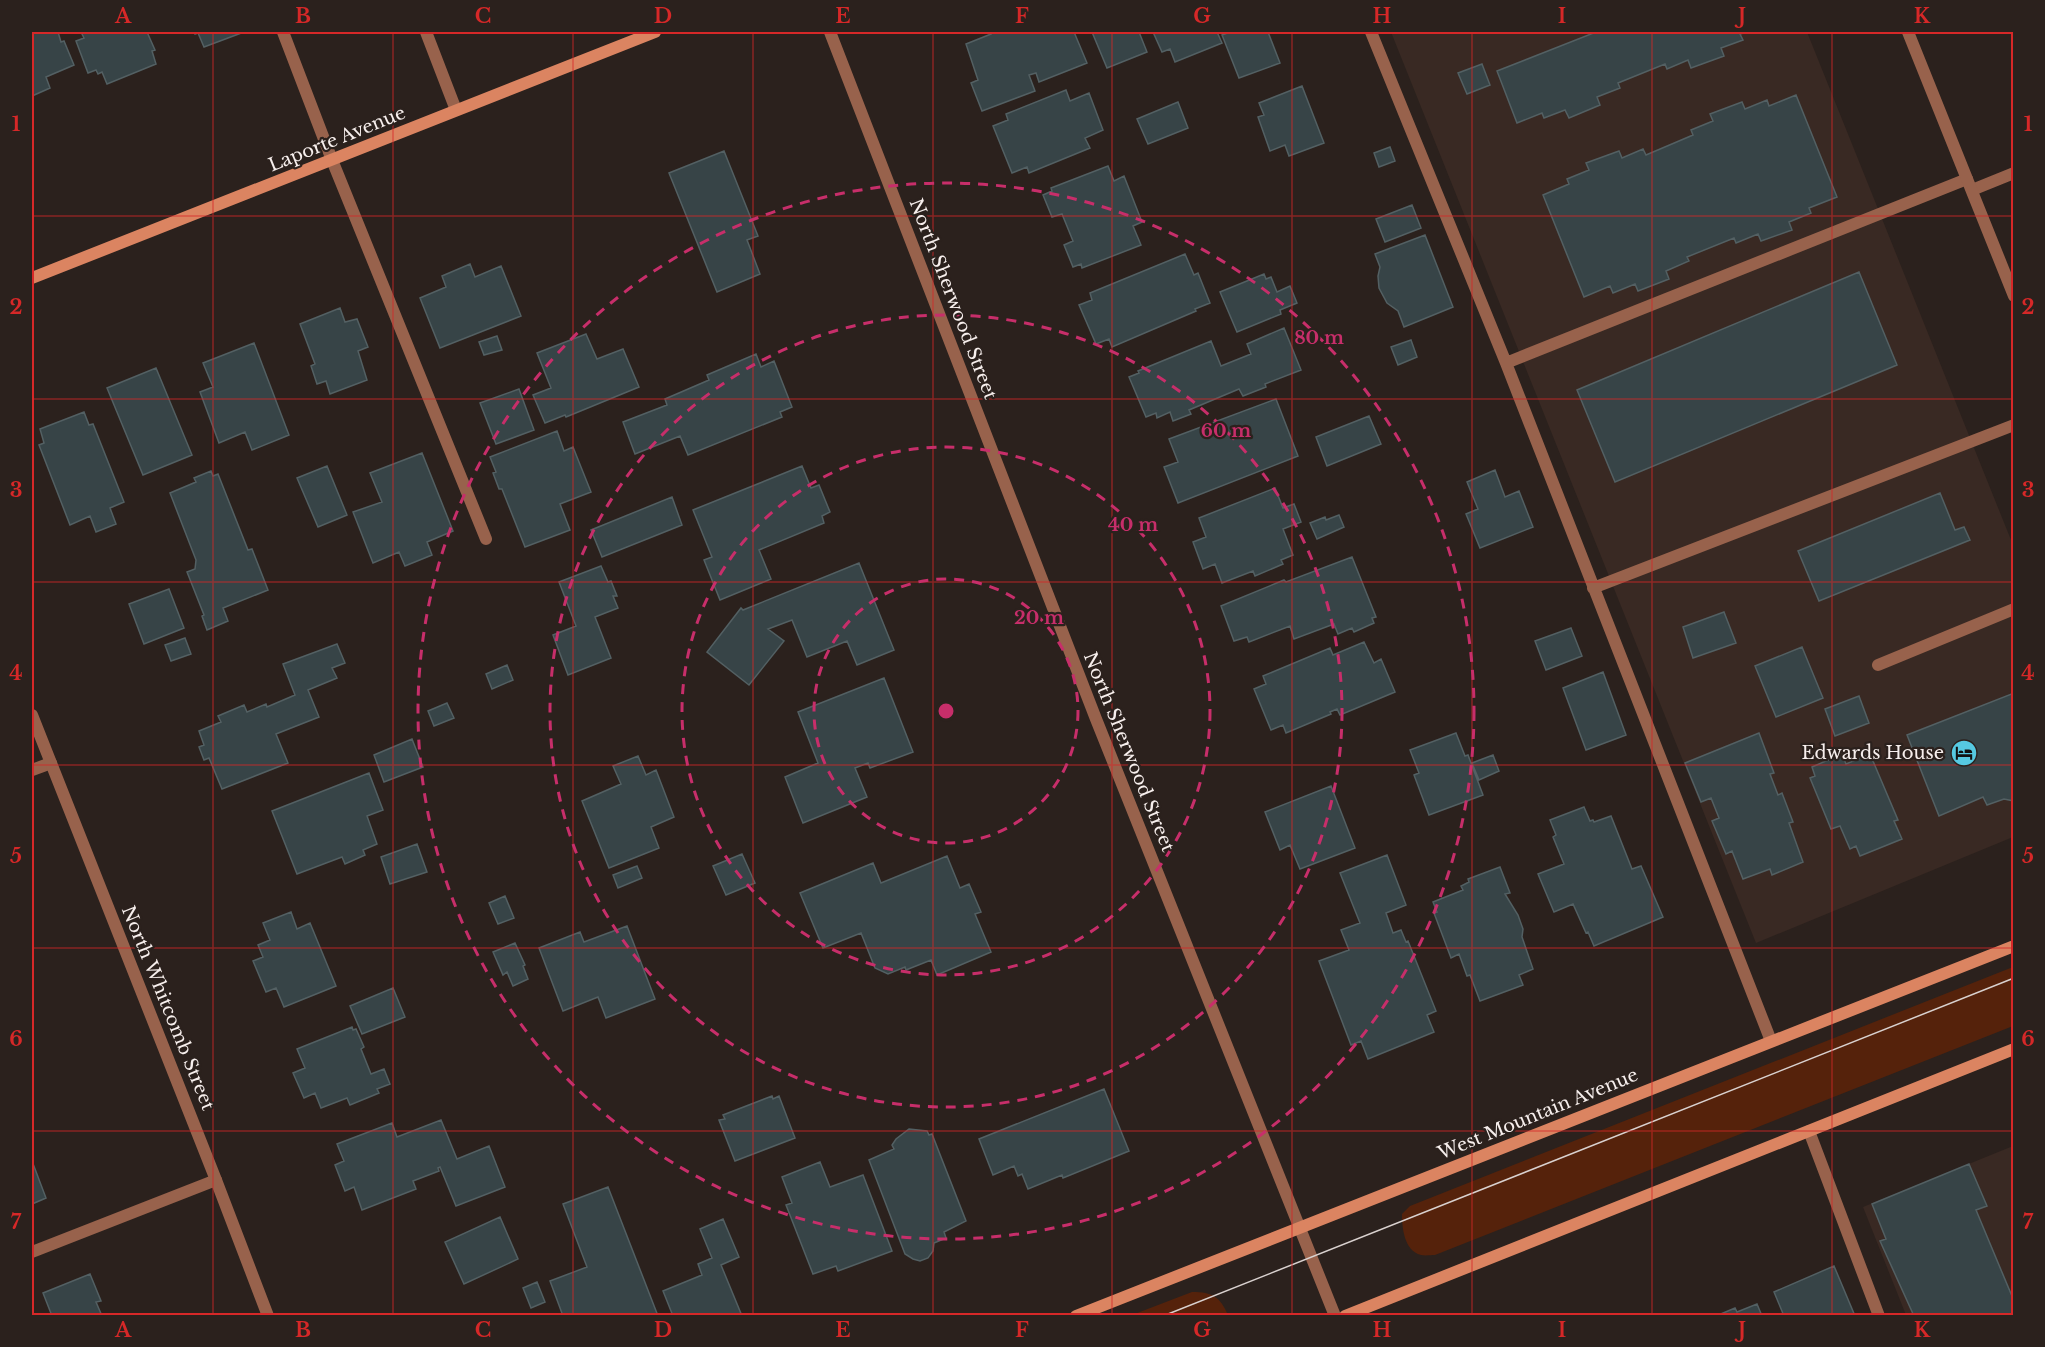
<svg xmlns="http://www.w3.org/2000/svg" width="2045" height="1347" viewBox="0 0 2045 1347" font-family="'Libre Baskerville',serif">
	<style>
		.built { fill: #392923 }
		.green { fill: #55220b }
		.building { fill: #374447; stroke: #536063; stroke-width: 1.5 }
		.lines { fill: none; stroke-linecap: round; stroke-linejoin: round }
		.lane { stroke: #98624c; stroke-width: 12 }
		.street { stroke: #98624c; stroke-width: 12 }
		.secondary { stroke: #db8461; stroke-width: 12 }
		.tram { stroke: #d9d1cf; stroke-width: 1.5 }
		.grid { fill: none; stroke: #d62828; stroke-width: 1.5; stroke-opacity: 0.55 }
		.ring { fill: none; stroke: #c72e6a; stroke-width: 3; stroke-dasharray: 10 8 }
		.labels { text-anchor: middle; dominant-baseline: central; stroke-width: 4.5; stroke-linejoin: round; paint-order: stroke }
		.street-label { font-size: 18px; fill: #f7efed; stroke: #2b211d }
		.poi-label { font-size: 18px; fill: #f7efed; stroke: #2b211d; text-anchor: end }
		.centre { fill: #c72e6a; stroke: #2b211d; stroke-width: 3 }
		.ring-label { font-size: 18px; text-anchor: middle; font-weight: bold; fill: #c72e6a; stroke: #2b211d; stroke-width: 4.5; stroke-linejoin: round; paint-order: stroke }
		.neatline { fill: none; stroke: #d62828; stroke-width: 2 }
		.grid-label { font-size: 20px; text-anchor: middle; font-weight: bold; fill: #d62828 }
	</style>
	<rect width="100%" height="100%" fill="#2b211d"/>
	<path class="built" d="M1391 32H1807L2013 545V837L1756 943Z
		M2013 1146V1315H1906L1863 1207Z"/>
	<path class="green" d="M2013 967V1026L1435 1255C1431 1255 1425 1256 1421 1255 1404 1251 1402 1227 1402 1214L1410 1206Z
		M1192 1292C1213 1292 1220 1297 1228 1315H1132Z"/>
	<path class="building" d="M32 32H60H58L61 42 64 41 74 65 46 77 50 88 32 96Z
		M81 32H147L155 50 152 51 156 64 107 84 102 72 98 74 96 70 88 73 76 41 84 38Z
		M194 32H244L204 47 198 33 195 34Z
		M990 32H1074L1087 63 1039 82 1036 73 1029 75 1035 91 982 111 971 83 978 80 966 44 991 34Z
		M1092 32H1139L1147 52 1107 68Z
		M1153 32H1217L1222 43 1175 62 1170 49 1162 52Z
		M1230 32H1268L1280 63 1239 78 1222 35Z
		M1596 32H1747L1740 34 1743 40 1721 48 1724 56 1691 68 1688 60 1667 69 1665 64 1618 83 1620 88 1597 97 1600 105 1569 118 1565 110 1544 118 1542 113 1517 123 1497 71Z
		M1482 64 1490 85 1467 94 1458 73Z
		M1302 86 1324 143 1289 156 1285 145 1270 151 1258 117 1264 115 1259 103Z
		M1066 90 1070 101 1089 93 1103 130 1085 138 1090 148 1029 173 1027 167 1012 173 993 126 1008 120 1006 114Z
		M1796 95 1837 197 1809 208 1811 213 1789 222 1792 230 1761 241 1758 234 1736 243 1734 238 1687 257 1689 261 1666 271 1669 279 1638 291 1635 284 1613 293 1610 286 1584 297 1543 195 1569 184 1567 179 1589 170 1586 163 1619 151 1622 158 1643 149 1646 155 1693 135 1691 130 1713 121 1710 114 1742 102 1745 109 1767 100 1769 106Z
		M1178 102 1188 128 1148 144 1137 119Z
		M1390 147 1395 161 1379 167 1374 153Z
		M724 151 758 236 747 240 760 274 717 292 669 173Z
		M1108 166 1114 181 1124 176 1142 222 1133 226 1141 245 1082 268 1081 264 1073 267 1064 245 1073 241 1062 214 1052 217 1043 195 1052 191 1051 188Z
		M1412 205 1421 228 1385 242 1376 219Z
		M1425 235 1453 307 1404 327 1398 311 1387 303 1379 288 1378 276 1380 267 1375 254Z
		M1185 254 1194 275 1198 273 1210 303 1195 309 1196 311 1112 347 1109 339 1096 344 1079 305 1092 300 1090 293Z
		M470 264 475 277 501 266 521 316 440 348 420 298 446 287 442 276Z
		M1859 272 1897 365 1615 482 1577 390Z
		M1264 274 1266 279 1271 277 1277 292 1290 286 1297 303 1280 310 1281 314 1237 332 1220 292Z
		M340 308 345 322 357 319 368 347 358 351 367 380 330 394 326 381 317 384 311 366 315 364 300 324Z
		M1284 328 1301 370 1265 384 1266 387 1243 396 1239 389 1189 410 1191 414 1173 421 1170 412 1157 418 1156 413 1146 417 1129 377 1139 373 1138 371 1211 341 1221 366 1251 354 1247 344Z
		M586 334 597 359 623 349 639 387 566 417 565 415 545 423 533 395 551 388 537 353Z
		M497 336 502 350 484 355 479 342Z
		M1411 340 1417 357 1398 365 1391 347Z
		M254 343 289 435 252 450 245 432 219 443 200 392 213 387 203 363Z
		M756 354 761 367 774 361 792 407 780 412 782 417 688 455 680 436 635 454 623 422 667 405 665 399 709 380 707 375Z
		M156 368 192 455 143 475 107 388Z
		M519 389 534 430 496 444 480 403Z
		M1276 399 1298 456 1178 503 1164 467 1178 462 1169 439Z
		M84 412 89 425 93 424 124 502 110 508 116 524 96 532 90 516 70 525 39 445 44 443 40 429Z
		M1369 416 1381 444 1327 466 1316 437Z
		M557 431 564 451 573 447 591 492 560 504 570 530 525 547 502 489H499L493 473 496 472 490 457Z
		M422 453 453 531 427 542 432 555 405 566 399 552 373 563 353 512 382 502 370 473Z
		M327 466 347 515 318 527 297 478Z
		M802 466 811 488 819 485 830 512 822 516 824 523 759 550 771 579 720 600 704 560 712 557 693 510Z
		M1495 470 1505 497 1519 491 1533 527 1480 548 1466 514 1478 509 1467 482Z
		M211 471 213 476 218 474 248 550 252 549 268 590 223 608 228 621 207 630 202 616 204 615 187 572 195 569 196 560 170 493 196 482 194 478Z
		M1275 488 1283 508 1294 504 1301 522 1283 529 1293 555 1281 560 1283 564 1255 576 1253 571 1222 583 1215 564 1203 569 1193 542 1206 537 1199 518Z
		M1940 493 1955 530 1964 527 1970 540 1819 601 1798 551Z
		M672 497 682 525 602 557 591 530Z
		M1339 515 1344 527 1317 539 1310 523 1325 517 1326 520Z
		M1352 557 1376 617 1372 618 1374 623 1354 632 1352 628 1338 634 1334 624 1294 639 1290 626 1249 642 1247 637 1234 641 1221 606 1284 580 1286 582Z
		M859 563 894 650 857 665 847 641 807 657 792 620 768 629 784 641 749 685 707 652 741 608 743 610Z
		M601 566 608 582 611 581 617 596H613L618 608 595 617 611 658 568 675 553 635 576 626 559 582Z
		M169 589 184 628 144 644 129 604Z
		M1724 612 1736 643 1693 658 1683 627Z
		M1571 628 1582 656 1546 670 1535 641Z
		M185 638 191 654 171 661 165 645Z
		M1364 642 1374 663 1381 659 1395 692 1340 715 1337 709 1330 712 1331 714 1286 733 1283 725 1271 730 1254 689 1266 684 1263 676 1330 648 1333 655Z
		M337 644 345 663 332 668 337 678 308 690 319 717 276 734 288 763 222 789 209 758 204 760 199 747 204 745 199 731 221 722 218 716 244 705 247 712 266 704 267 707 295 695 283 664Z
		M1802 647 1823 698 1776 717 1755 666Z
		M507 665 513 680 492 689 486 674Z
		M1603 672 1626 735 1586 750 1563 688Z
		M884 678 913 752 870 768 868 763 855 768 867 797 803 823 785 777 818 763 798 712Z
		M2014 693V801L2004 799 1987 805 1983 797 1939 816 1907 735Z
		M1859 696 1869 723 1835 736 1825 709Z
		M447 703 454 718 434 726 428 711Z
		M1456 733 1465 756 1468 755 1483 795 1429 815 1414 775 1419 773 1410 750Z
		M1759 733 1774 773 1770 774 1778 795 1782 793 1793 822 1789 823 1803 862 1772 875 1770 869 1743 879 1732 851 1726 854 1712 821 1719 818 1711 798 1701 802 1685 763Z
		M412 739 423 767 384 782 374 755Z
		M1842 754 1846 764 1870 754 1898 820 1894 821 1902 839 1860 856 1856 846 1850 849 1840 826 1831 829 1810 778 1815 776 1812 767Z
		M1493 755 1499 771 1479 780 1472 763Z
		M638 756 646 775 656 770 674 817 651 827 659 848 609 868 582 801 621 784 613 766Z
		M369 773 383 810 367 816 377 844 363 850 365 855 345 864 342 857 297 874 272 811Z
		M1331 786 1355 848 1300 869 1290 845 1280 850 1265 812Z
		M1584 807 1590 821 1593 820 1594 822 1611 816 1632 869 1641 866 1663 917 1594 946 1588 932 1586 933 1573 904 1554 912 1538 874 1564 864 1553 837 1556 835 1550 820Z
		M417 844 427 872 390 884 381 857Z
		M742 854 755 883 726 895 713 866Z
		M1387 855 1406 905 1386 913 1393 933 1401 930 1406 942 1408 941 1436 1011 1427 1015 1434 1032 1368 1059 1361 1041 1351 1045 1319 961 1349 950 1341 930 1360 923 1340 873Z
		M947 856 960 888 969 884 981 912 975 914 991 952 937 975 931 960 906 970 905 967 888 974 875 968 861 933 823 948 800 893 873 863 881 883Z
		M637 866 642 878 618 888 613 875Z
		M1500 867 1510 893 1505 894 1518 915 1523 929 1522 937 1533 969 1519 975 1523 985 1480 1001 1470 975 1467 976 1459 954 1451 958 1434 913 1437 912 1433 902 1463 890 1461 886 1469 882 1468 879Z
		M505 896 514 918 498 924 489 903Z
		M291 912 297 929 310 923 336 986 284 1007 276 988 266 992 253 961 263 957 258 945 270 940 263 923Z
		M627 926 655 999 606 1018 598 997 563 1011 539 948 580 932 584 942Z
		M515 943 525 965 523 966 528 979 513 986 507 972 503 975 493 952Z
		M393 988 405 1017 362 1034 350 1006Z
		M352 1027 353 1030 356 1029 364 1047 361 1049 371 1074 384 1069 390 1084 377 1089 379 1093 350 1105 347 1098 321 1108 315 1093 304 1098 293 1073 305 1068 297 1049Z
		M1104 1089 1129 1151 1063 1178 1062 1175 1028 1189 1022 1174 1018 1176 1014 1166 993 1175 979 1139Z
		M772 1096 773 1099 779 1096 795 1138 735 1161 719 1120 725 1119 723 1115Z
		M441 1120 457 1159 489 1146 505 1187 456 1206 440 1167 438 1168 439 1171 413 1181 416 1189 362 1210 354 1187 345 1191 335 1165 344 1161 337 1144 392 1123 397 1137Z
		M909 1129 927 1131 929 1135 932 1134 966 1221 944 1232 946 1238 934 1243 933 1251 928 1258 920 1261 913 1259 905 1254 869 1160 894 1149 892 1145 896 1139Z
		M32 1161 46 1198 32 1204Z
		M820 1162 830 1187 863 1175 892 1251 838 1271 836 1266 813 1274 786 1205 792 1203 782 1177Z
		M1969 1164 1987 1206 1976 1210 2014 1301V1316H1914L1880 1241 1886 1239 1872 1204Z
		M608 1187 658 1316H563L550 1281 587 1267 563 1204Z
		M500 1217 518 1259 464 1284 445 1242Z
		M723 1219 739 1257 721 1265 742 1316H673L663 1291 702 1275 698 1264 712 1258 700 1229Z
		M1834 1266 1855 1316H1784L1774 1292Z
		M90 1274 101 1301 96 1302 102 1316H52L43 1293Z
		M537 1282 545 1302 531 1308 523 1288Z
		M1757 1304 1762 1316H1716L1735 1308 1737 1312Z"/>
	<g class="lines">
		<path class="lane" d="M283 32 332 160 486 539
			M426 32 456 110
			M1371 32 1506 363 1771 1041
			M1972 190 2014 173
			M1506 363 1967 179
			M1593 588 2014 425
			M1878 665 2014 609
			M32 770 51 763
			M1809 1131 1879 1316
			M32 1252 216 1180"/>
		<path class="street" d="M830 32 1096 719 1335 1316
			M1908 32 2014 296
			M32 715 216 1180 268 1316"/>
		<path class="secondary" d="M32 278 655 32
			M1076 1316 2014 946
			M1345 1316 2014 1049"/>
		<path class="tram" d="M1163 1316 2014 978"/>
	</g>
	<path class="grid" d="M213 32V1316M393 32V1316M573 32V1316M753 32V1316M933 32V1316M1112 32V1316M1292 32V1316M1472 32V1316M1652 32V1316M1832 32V1316M32 216H2014M32 399H2014M32 582H2014M32 765H2014M32 948H2014M32 1131H2014"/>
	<g class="ring">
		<circle cx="946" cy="711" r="132"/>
		<circle cx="946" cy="711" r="264"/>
		<circle cx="946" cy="711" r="396"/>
		<circle cx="946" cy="711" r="528"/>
	</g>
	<defs>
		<symbol id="hotel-disc" viewBox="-11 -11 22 22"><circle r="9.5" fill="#56c9e1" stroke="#2b211d"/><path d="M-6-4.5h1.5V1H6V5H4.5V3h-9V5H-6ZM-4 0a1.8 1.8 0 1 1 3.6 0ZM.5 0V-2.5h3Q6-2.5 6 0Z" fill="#111"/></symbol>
	</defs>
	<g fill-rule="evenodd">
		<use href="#hotel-disc" x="1949" y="738" width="30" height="30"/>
	</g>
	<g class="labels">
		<g class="street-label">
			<text transform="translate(337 139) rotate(-22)">Laporte Avenue</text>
			<text transform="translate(953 299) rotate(69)">North Sherwood Street</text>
			<text transform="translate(1129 752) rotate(68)">North Sherwood Street</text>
			<text transform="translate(168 1008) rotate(68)">North Whitcomb Street</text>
			<text transform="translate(1538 1114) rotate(-22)">West Mountain Avenue</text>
		</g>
		<g class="poi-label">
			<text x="1944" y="753">Edwards House</text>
		</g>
	</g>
	<circle cx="946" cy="711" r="9" class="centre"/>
	<g class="ring-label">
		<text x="1319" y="344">80 m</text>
		<text x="1226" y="437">60 m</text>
		<text x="1133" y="531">40 m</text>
		<text x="1039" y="624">20 m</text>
	</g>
	<rect width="2045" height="1347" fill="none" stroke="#2b211d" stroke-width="66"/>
	<rect x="33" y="33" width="1979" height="1281" class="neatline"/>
	<g class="grid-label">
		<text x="123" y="23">A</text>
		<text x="303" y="23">B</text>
		<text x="483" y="23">C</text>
		<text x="663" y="23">D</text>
		<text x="843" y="23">E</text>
		<text x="1022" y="23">F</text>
		<text x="1202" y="23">G</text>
		<text x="1382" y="23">H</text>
		<text x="1562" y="23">I</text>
		<text x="1742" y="23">J</text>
		<text x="1922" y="23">K</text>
		<text x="16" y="131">1</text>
		<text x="2028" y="131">1</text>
		<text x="16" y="314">2</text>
		<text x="2028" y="314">2</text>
		<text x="16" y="497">3</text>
		<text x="2028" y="497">3</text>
		<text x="16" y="680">4</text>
		<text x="2028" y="680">4</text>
		<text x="16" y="863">5</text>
		<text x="2028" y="863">5</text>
		<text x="16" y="1046">6</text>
		<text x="2028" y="1046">6</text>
		<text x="16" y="1229">7</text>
		<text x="2028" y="1229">7</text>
		<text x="123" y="1337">A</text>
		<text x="303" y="1337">B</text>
		<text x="483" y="1337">C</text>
		<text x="663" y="1337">D</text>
		<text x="843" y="1337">E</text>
		<text x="1022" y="1337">F</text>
		<text x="1202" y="1337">G</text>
		<text x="1382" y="1337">H</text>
		<text x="1562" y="1337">I</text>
		<text x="1742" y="1337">J</text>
		<text x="1922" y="1337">K</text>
	</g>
</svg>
